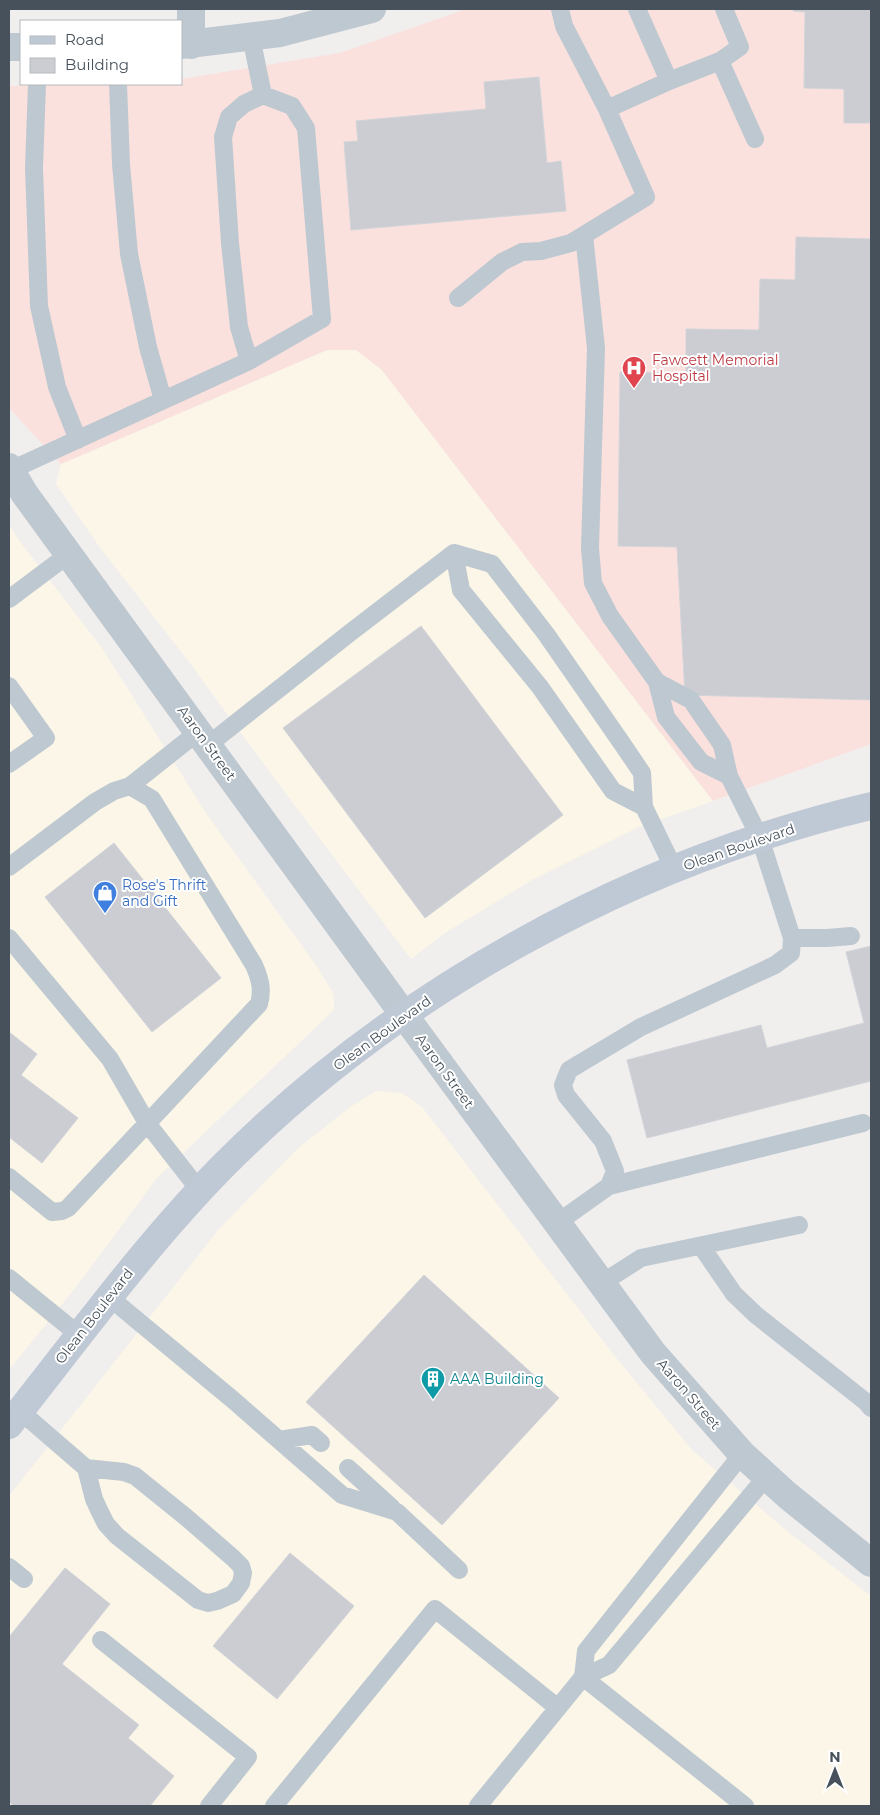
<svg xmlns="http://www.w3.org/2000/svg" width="880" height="1815" viewBox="0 0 880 1815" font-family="Montserrat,sans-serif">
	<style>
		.commercial { fill: #fbf6e7 }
		.medical { fill: #fae1de }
		.building { fill: #cbcdd3; stroke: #d2d4d9 }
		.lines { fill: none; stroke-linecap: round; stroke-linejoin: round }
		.lane { stroke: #bec8d0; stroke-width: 18 }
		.street { stroke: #bec8d0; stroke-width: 28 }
		.secondary { stroke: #bfc9d5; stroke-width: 28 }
		.labels { text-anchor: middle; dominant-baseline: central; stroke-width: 4; stroke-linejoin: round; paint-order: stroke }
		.health-label { font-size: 14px; fill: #be3a42; stroke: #fff; text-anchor: start }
		.street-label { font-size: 14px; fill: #46515b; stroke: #fff }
		.shop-label { font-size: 14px; fill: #366cbe; stroke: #fff; text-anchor: start }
		.culture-label { font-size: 14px; fill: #0d838f; stroke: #fff; text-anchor: start }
	</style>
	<rect width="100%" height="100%" fill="#f1eeee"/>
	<path class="commercial" d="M327 350H356L382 370 713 801 639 827 532 880 445 933 411 959 286 794 189 662 101 549 56 484 61 464Z
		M9 525 21 543 102 648 206 813 318 968 334 995V1010L156 1179 83 1278 9 1370Z
		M376 1091 402 1093 422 1107 614 1355 692 1450 792 1535 871 1596V1806H9V1496L219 1229 297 1149 350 1107Z"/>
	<path class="medical" d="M466 9H871V744L713 801 382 370 356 350H327L61 464 9 408V86L77 84H181V79L340 53Z"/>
	<path class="building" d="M794 9H871V123H844V89L804 88 805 12 793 11Z
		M539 77 547 163 561 161 566 211 351 230 344 142 358 141 356 121 486 109 484 82Z
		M796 237 871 239V700L685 695 677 547 618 546 620 372 686 373V329L759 330 760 279 795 280Z
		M421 626 563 815 425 918 283 728Z
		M114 843 221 978 152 1032 45 897Z
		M871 946V1081L647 1138 627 1060 761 1025 767 1048 864 1023 846 952Z
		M9 1032 37 1054 21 1075 78 1118 42 1163 9 1137Z
		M424 1275 559 1398 442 1525 306 1402Z
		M290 1553 354 1606 277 1699 213 1646Z
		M65 1568 110 1604 62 1664 139 1725 128 1738 174 1776 150 1806H14L9 1802V1637Z"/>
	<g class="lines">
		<path class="lane" d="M251 37 263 95
			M720 61 755 139
			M669 81 720 61 740 47 724 9
			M37 84 34 168 39 306 57 387 78 440
			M118 84 121 164 129 254 148 347 163 400
			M607 109 669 81 637 9
			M584 235 596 348 590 548 593 583 610 616 657 682 666 717 701 762 729 776
			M458 298 502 262 522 252 541 251 571 243 646 197 607 109 564 26 560 9
			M11 470 249 361 322 319 306 128 292 106 263 95 244 104 229 117 223 137 230 243 239 327 249 361
			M454 553 492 564 546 634 621 742 642 773 644 807 674 869
			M454 553 461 590 540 687 613 791 644 807
			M9 599 69 554
			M9 686 46 738 9 764
			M208 745 351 632 454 553
			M9 867 95 802 114 791 130 786 198 732
			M9 938 110 1059 147 1123 200 1191
			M792 938H827L851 936
			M9 1177 52 1212 62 1211 68 1208 259 1004C263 989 260 979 254 965L152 799 130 786
			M609 1186 615 1171 603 1141 566 1095 563 1085 569 1070 641 1027 775 965 791 953 792 938 760 838 729 776 722 745 691 700 657 682
			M557 1223 609 1186 863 1123
			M701 1246 734 1294 756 1315 866 1402 871 1408
			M9 1278 79 1335
			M602 1283 641 1258 799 1225
			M109 1297 232 1399 342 1495 397 1512 459 1570
			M20 1411 86 1468 94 1499 99 1510 106 1524 117 1536 198 1600 208 1603 217 1601 233 1594 241 1583 243 1573 241 1566 233 1558 187 1518 135 1476 124 1472 86 1468
			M279 1440 312 1435 321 1443
			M348 1468 392 1508
			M9 1567 24 1579
			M101 1640 248 1757 209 1806
			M583 1677 586 1651 742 1454
			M583 1677 745 1806
			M274 1806 435 1609 558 1708
			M478 1806 583 1677 609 1665 767 1476"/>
		<path class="street" d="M191 9V45
			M181 45 280 33 372 9
			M9 47H21
			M9 467 24 493 404 1015 653 1353 742 1454 787 1495 871 1563"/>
		<path class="secondary" d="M9 1425C78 1338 143 1248 221 1168 395 992 630 863 871 806"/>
	</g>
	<defs>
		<symbol id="hospital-pin" viewBox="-11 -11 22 30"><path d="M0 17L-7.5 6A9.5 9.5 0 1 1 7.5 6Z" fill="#e0444e" stroke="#fff"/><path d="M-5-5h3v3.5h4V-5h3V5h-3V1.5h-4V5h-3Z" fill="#fff"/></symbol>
		<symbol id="shop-pin" viewBox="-11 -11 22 30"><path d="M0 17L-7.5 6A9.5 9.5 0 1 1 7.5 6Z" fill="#3f7fe0" stroke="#fff"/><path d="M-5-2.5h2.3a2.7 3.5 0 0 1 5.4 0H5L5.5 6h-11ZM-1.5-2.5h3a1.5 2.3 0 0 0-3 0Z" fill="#fff"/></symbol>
		<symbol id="building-pin" viewBox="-11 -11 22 30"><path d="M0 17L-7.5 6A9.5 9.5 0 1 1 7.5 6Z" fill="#0f9aa8" stroke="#fff"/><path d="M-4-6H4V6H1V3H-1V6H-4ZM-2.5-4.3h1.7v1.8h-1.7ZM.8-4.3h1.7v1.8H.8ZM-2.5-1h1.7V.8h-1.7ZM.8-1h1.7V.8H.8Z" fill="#fff"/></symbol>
	</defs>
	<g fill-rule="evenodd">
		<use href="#hospital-pin" x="620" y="354" width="28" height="38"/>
		<use href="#shop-pin" x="91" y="879" width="28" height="38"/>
		<use href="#building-pin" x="419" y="1365" width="28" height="38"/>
	</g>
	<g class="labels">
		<g class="health-label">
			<text x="652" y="360">Fawcett Memorial<tspan x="652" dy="16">Hospital</tspan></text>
		</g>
		<g class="street-label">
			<text transform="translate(207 743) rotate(54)">Aaron Street</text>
			<text transform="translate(739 847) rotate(-19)">Olean Boulevard</text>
			<text transform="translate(382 1033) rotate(-36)">Olean Boulevard</text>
			<text transform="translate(445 1071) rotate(54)">Aaron Street</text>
			<text transform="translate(94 1316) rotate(-52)">Olean Boulevard</text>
			<text transform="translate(689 1394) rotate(49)">Aaron Street</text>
		</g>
		<g class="shop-label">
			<text x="122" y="885">Rose's Thrift<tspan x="122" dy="16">and Gift</tspan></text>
		</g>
		<g class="culture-label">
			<text x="450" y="1379">AAA Building</text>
		</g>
	</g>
	<rect width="880" height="1815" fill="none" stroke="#46515b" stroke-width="20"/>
	<rect x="20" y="20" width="162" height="65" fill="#ffffff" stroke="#b5b9bd"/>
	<rect x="30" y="36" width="25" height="8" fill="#bfc9d5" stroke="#b5b9bd"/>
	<text x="65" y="45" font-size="15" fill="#46515b">Road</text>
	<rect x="30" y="58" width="25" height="15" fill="#cbcdd3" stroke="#b5b9bd"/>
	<text x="65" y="70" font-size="15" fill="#46515b">Building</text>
	<g transform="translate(835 1770)" stroke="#ffffff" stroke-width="4" paint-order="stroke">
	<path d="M0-4L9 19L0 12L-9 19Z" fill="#46515b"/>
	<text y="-8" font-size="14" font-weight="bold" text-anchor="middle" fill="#46515b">N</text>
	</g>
</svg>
